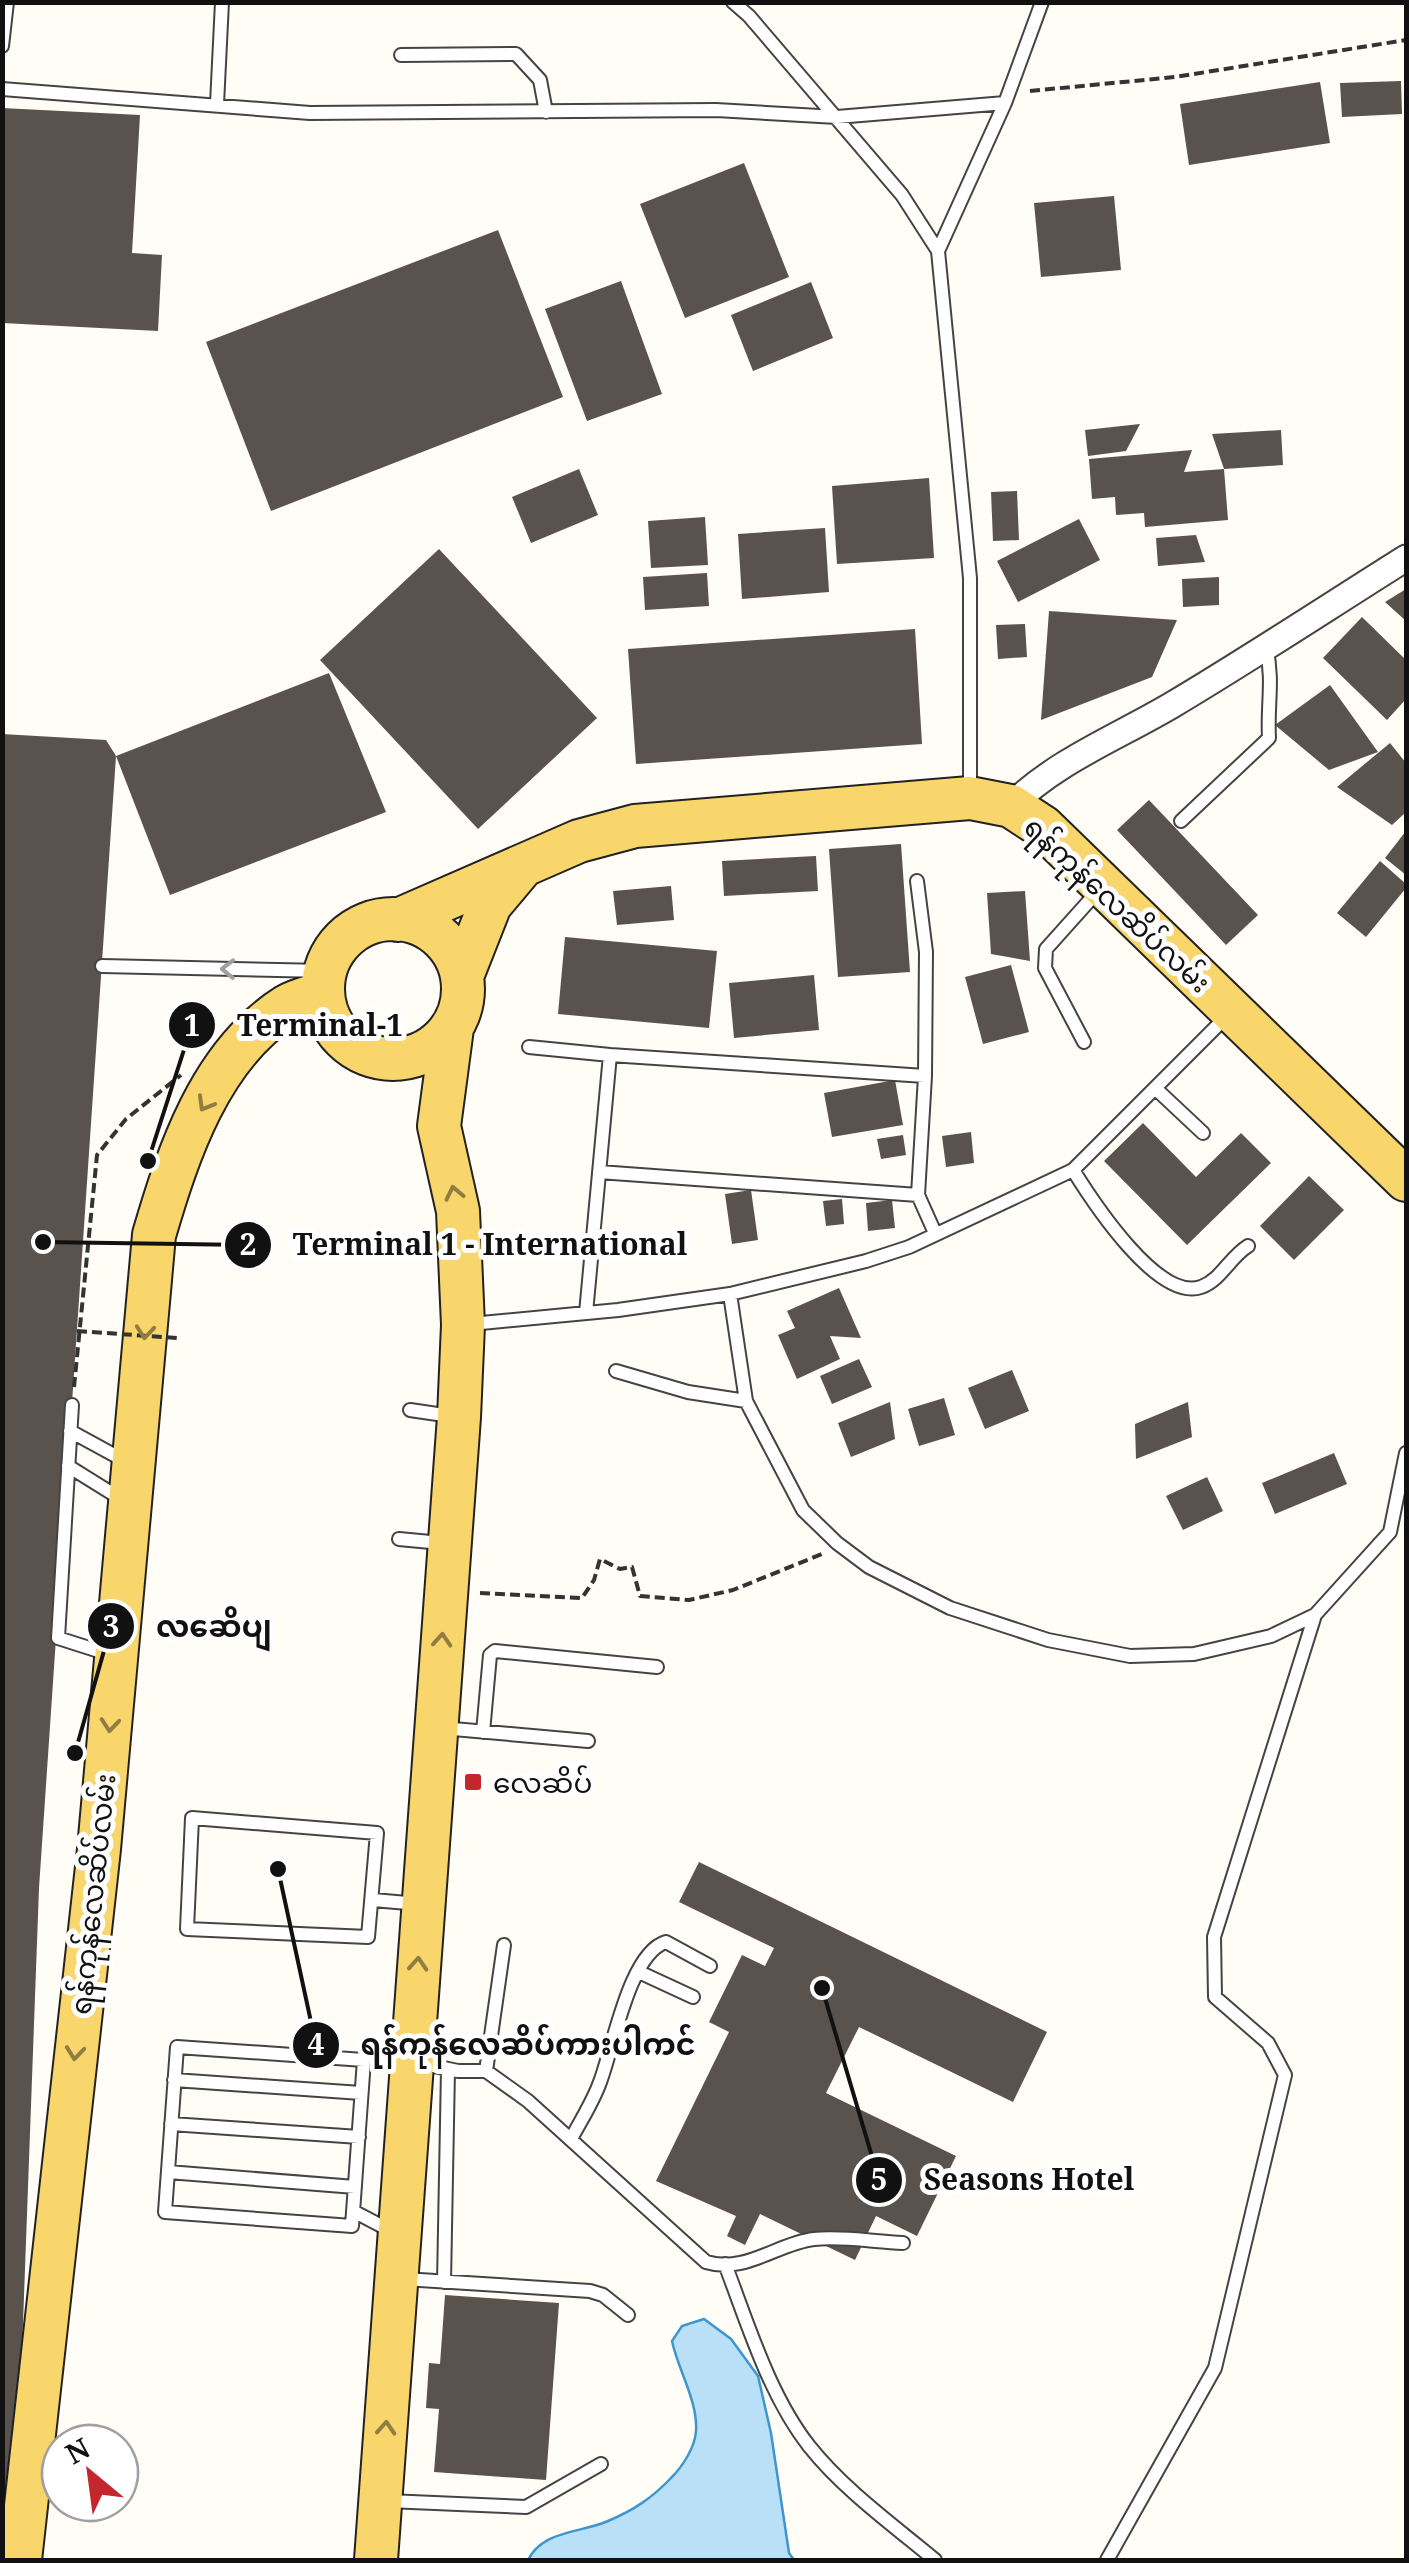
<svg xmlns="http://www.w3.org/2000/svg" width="1409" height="2563" viewBox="0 0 1409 2563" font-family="'Noto Serif','Noto Sans Myanmar',serif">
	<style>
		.water { fill: #b9e0f7; stroke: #3f96cf; stroke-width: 2.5 }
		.building { fill: #5a524d }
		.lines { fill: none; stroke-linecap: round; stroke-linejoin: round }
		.service-casing { stroke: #444; stroke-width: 16 }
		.minor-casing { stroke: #444; stroke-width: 29 }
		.primary-casing { stroke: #222; stroke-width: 46 }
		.path { stroke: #333; stroke-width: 4; stroke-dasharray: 10 5; stroke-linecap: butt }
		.service { stroke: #fff; stroke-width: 12 }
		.minor { stroke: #fff; stroke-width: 25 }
		.primary { stroke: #f9d66b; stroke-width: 42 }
		.path-bridge { stroke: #333; stroke-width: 4; stroke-dasharray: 10 5; stroke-linecap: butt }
		.oneway { stroke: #a0a0a0 }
		.oneway2 { stroke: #917d42 }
		.poi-dot { fill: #c4262e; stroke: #fff; stroke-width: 4 }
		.labels { text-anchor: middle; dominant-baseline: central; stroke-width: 10; stroke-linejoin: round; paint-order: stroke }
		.street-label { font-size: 28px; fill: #111; stroke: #fff }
		.poi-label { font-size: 28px; fill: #111; stroke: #fff; text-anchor: start }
		.leader { fill: none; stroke: #111; stroke-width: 4 }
		.callout-dot { fill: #111; stroke: #fff; stroke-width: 4 }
		.mark-label { font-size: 30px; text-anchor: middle; font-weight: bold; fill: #fff }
		.callout-label { font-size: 30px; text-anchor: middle; font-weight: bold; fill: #111; stroke: #fff; stroke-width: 10; stroke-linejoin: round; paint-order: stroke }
	</style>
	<rect width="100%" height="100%" fill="#fffdf5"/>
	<path class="water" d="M704 2319 731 2339 758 2376 771 2433 789 2553 794 2560H528C543 2530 581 2533 608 2521 634 2510 652 2498 671 2478 683 2466 695 2447 696 2431 698 2401 678 2370 672 2341L682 2326Z"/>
	<path class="building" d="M1401 81 1402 114 1342 117 1340 83Z
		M1320 82 1330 143 1189 165 1180 104Z
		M2 108 140 115 132 253 162 255 158 331 2 323Z
		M744 163 789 277 685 318 640 204Z
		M1114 196 1121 270 1041 277 1034 203Z
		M498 230 563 397 271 511 206 342Z
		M621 281 662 394 587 421 545 309Z
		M811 282 833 338 753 371 731 315Z
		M1140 424 1126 451 1088 456 1085 430Z
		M1281 430 1283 465 1224 469 1228 520 1145 527 1144 513 1116 515 1115 497 1092 499 1089 459 1192 450 1184 472 1224 469 1212 434Z
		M579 469 598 515 531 543 512 497Z
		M929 478 934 558 837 564 832 486Z
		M1017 491 1019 540 993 541 991 492Z
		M705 517 708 565 651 568 648 521Z
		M1079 519 1100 560 1018 602 997 561Z
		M825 528 829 592 742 599 738 534Z
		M1196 535 1205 562 1158 566 1156 538Z
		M439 549 597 718 478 829 320 660Z
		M707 573 709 606 645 610 643 577Z
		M1219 577V605L1183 607 1182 579Z
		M1406 589V621L1385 602Z
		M1049 611 1177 620 1152 677 1041 720Z
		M1362 617 1406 660V699L1387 720 1323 658Z
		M1025 624 1027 657 998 659 996 625Z
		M915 629 922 744 636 764 628 649Z
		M329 673 386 812 170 895 116 756Z
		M1330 685 1378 752 1329 770 1275 725Z
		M2 734 106 740 116 756 39 1888 15 2541 2 2560Z
		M1390 743 1406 763V812L1392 825 1337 787Z
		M1149 800 1258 915 1226 945 1117 830Z
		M1406 831V875L1385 858Z
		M901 844 910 972 838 977 829 849Z
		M816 856 818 891 724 896 722 861Z
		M1380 861 1406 884V888L1366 937 1337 913Z
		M671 886 674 920 617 925 613 891Z
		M1025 891 1030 961 991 954 987 893Z
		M565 937 717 951 709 1028 558 1014Z
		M1011 965 1029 1032 983 1044 965 977Z
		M814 975 819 1030 734 1038 729 983Z
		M895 1080 903 1125 832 1137 824 1093Z
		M1143 1123 1196 1177 1241 1133 1271 1163 1187 1245 1104 1161Z
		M971 1132 974 1163 946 1167 942 1136Z
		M903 1135 906 1155 881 1159 877 1139Z
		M1309 1176 1344 1210 1294 1260 1260 1226Z
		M751 1190 758 1240 732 1244 725 1194Z
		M842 1199 844 1224 826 1226 823 1201Z
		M892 1200 895 1228 868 1231 866 1203Z
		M839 1288 861 1338 830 1336 840 1359 797 1379 778 1335 795 1328 787 1311Z
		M859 1359 872 1387 832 1404 820 1376Z
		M1012 1370 1029 1411 985 1429 968 1388Z
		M944 1398 955 1435 919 1446 908 1409Z
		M890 1402 895 1439 851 1457 838 1423Z
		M1188 1402 1192 1437 1136 1459 1135 1424Z
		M1334 1453 1347 1484 1275 1514 1262 1483Z
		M1207 1477 1223 1511 1183 1530 1166 1496Z
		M699 1862 1047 2032 1013 2102 859 2027 826 2093 956 2156 917 2236 876 2216 855 2260 760 2214 745 2245 727 2236 736 2216 656 2181 729 2032 709 2022 742 1955 765 1966 774 1948 679 1902Z
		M445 2295 559 2303 546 2480 434 2472 439 2409 426 2408 429 2363 440 2364Z"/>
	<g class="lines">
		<defs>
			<path id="service" d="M733 2 749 16 902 195 938 251 970 578V791
				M2 46 7 2
				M401 55 516 54 540 80 546 112
				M2 89 310 113 716 110 837 117 1005 103
				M217 104 222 2
				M938 251 1005 103 1042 2
				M1181 821 1269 738C1267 703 1274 682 1266 646
				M917 881 926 952 925 1076 918 1195 935 1233
				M102 966 325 971
				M1084 1042 1045 968 1046 949 1098 891
				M529 1047 610 1055
				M1155 1088 1203 1133
				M1073 1170C1093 1202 1158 1302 1201 1287 1221 1280 1230 1257 1248 1246
				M599 1172 918 1195
				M730 1294 866 1261 909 1247 1073 1170 1229 1014
				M586 1313 610 1055 925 1076
				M471 1324 618 1310 730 1294 746 1401 803 1510 837 1543 869 1567 950 1608 1048 1640 1130 1656 1194 1654 1271 1636 1315 1615 1390 1532 1406 1453
				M616 1371 688 1392 746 1401
				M410 1410 451 1416
				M70 1431 125 1461
				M68 1466 121 1499
				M399 1539 441 1543
				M58 1638 72 1405
				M58 1638 108 1654
				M442 1728 588 1741
				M483 1732 490 1655 495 1651 657 1667
				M192 1818 377 1833 368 1937 187 1929Z
				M373 1900 419 1904
				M639 1972 693 1997
				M177 2047 364 2060 352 2226 165 2212Z
				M419 2063 458 2071H486L528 2101 706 2262C745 2274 778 2243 814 2239 843 2236 875 2242 903 2243
				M486 2071 504 1945
				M174 2080 361 2093
				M171 2124 359 2137
				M571 2139C581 2120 593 2102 600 2082 613 2049 629 1953 666 1942L710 1966
				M168 2172 355 2187
				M353 2211 393 2232
				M725 2264C748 2324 769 2395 809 2446 844 2490 893 2525 935 2560
				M404 2279 590 2291 603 2295 628 2315
				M444 2282 448 2069
				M388 2501 526 2507 601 2464
				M1107 2560 1215 2368 1285 2075 1268 2043 1215 1997 1214 1937 1315 1615"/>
			<path id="minor" d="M1011 806C1056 761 1118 737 1172 705 1251 658 1328 607 1406 558"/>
			<path id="primary" d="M323 989a70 70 0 1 1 140 0a70 70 0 1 1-140 0Z
				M398 920 579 841 635 826 970 798 1011 806 1043 827 1406 1180
				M462 976 490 905 521 868
				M20 2560 99 1849 154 1235C178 1153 210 1055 287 1006 297 1000 311 997 323 993
				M376 2560 459 1417 463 1325 458 1211 439 1126 452 1028"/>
		</defs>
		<use href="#service" class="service-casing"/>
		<use href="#minor" class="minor-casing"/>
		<use href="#primary" class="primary-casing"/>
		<path class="path" d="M1030 91 1175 77 1406 40
			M74 1387 97 1155 126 1119 181 1075
			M480 1593 582 1598 594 1580 600 1559 620 1569 632 1567 640 1596 689 1600 733 1590 822 1554"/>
		<use href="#service" class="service"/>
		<use href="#minor" class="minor"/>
		<use href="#primary" class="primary"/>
		<path class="path-bridge" d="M77 1331 177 1338"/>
	</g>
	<defs><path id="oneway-chevron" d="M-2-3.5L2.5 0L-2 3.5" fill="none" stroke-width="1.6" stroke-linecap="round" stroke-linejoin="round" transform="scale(2.5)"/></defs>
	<use class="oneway" href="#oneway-chevron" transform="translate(228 969) rotate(-179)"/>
	<g class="oneway2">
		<use href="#oneway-chevron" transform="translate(205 1104) rotate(120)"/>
		<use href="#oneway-chevron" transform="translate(454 1193) rotate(-102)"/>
		<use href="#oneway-chevron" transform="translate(145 1332) rotate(95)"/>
		<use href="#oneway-chevron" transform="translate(442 1640) rotate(-86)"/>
		<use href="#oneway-chevron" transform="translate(110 1725) rotate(95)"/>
		<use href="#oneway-chevron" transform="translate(418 1964) rotate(-86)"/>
		<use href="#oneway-chevron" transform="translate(75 2053) rotate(96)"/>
		<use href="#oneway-chevron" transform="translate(386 2428) rotate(-86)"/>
	</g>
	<rect class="poi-dot" x="463" y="1772" width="20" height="20" rx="5"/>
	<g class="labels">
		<g class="street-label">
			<text transform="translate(1118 904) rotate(43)">ရန်ကုန်လေဆိပ်လမ်း</text>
			<text transform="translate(92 1894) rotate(-84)">ရန်ကုန်လေဆိပ်လမ်း</text>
		</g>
		<g class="poi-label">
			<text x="493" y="1782">လေဆိပ်</text>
		</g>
	</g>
	<path class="leader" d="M148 1161L192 1025M43 1242L248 1245M75 1753L111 1626M278 1869L316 2045M822 1988L879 2180"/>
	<g class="callout-dot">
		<circle cx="148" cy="1161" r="10"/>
		<circle cx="43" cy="1242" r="10"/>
		<circle cx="75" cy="1753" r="10"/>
		<circle cx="278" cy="1869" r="10"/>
		<circle cx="822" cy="1988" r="10"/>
		<circle cx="192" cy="1025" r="25"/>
		<circle cx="248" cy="1245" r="25"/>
		<circle cx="111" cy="1626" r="25"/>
		<circle cx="316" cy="2045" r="25"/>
		<circle cx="879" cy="2180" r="25"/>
	</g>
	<g class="mark-label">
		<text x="192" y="1036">1</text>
		<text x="248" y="1255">2</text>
		<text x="111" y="1637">3</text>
		<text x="316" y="2055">4</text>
		<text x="879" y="2190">5</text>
	</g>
	<g class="callout-label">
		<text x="320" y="1036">Terminal-1</text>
		<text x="490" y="1255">Terminal 1 - International</text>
		<text x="214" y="1637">လဆေိပျ</text>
		<text x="528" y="2055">ရန်ကုန်လေဆိပ်ကားပါကင်</text>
		<text x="1029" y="2190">Seasons Hotel</text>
	</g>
	<rect width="1409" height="2563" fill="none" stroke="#111111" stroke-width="10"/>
	<g transform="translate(90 2473) rotate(331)"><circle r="48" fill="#ffffff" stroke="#a0a0a0" stroke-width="2.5"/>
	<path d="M0-8L18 38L0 25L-18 38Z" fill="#c4262e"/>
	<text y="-15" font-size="28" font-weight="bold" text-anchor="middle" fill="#111111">N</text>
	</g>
</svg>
